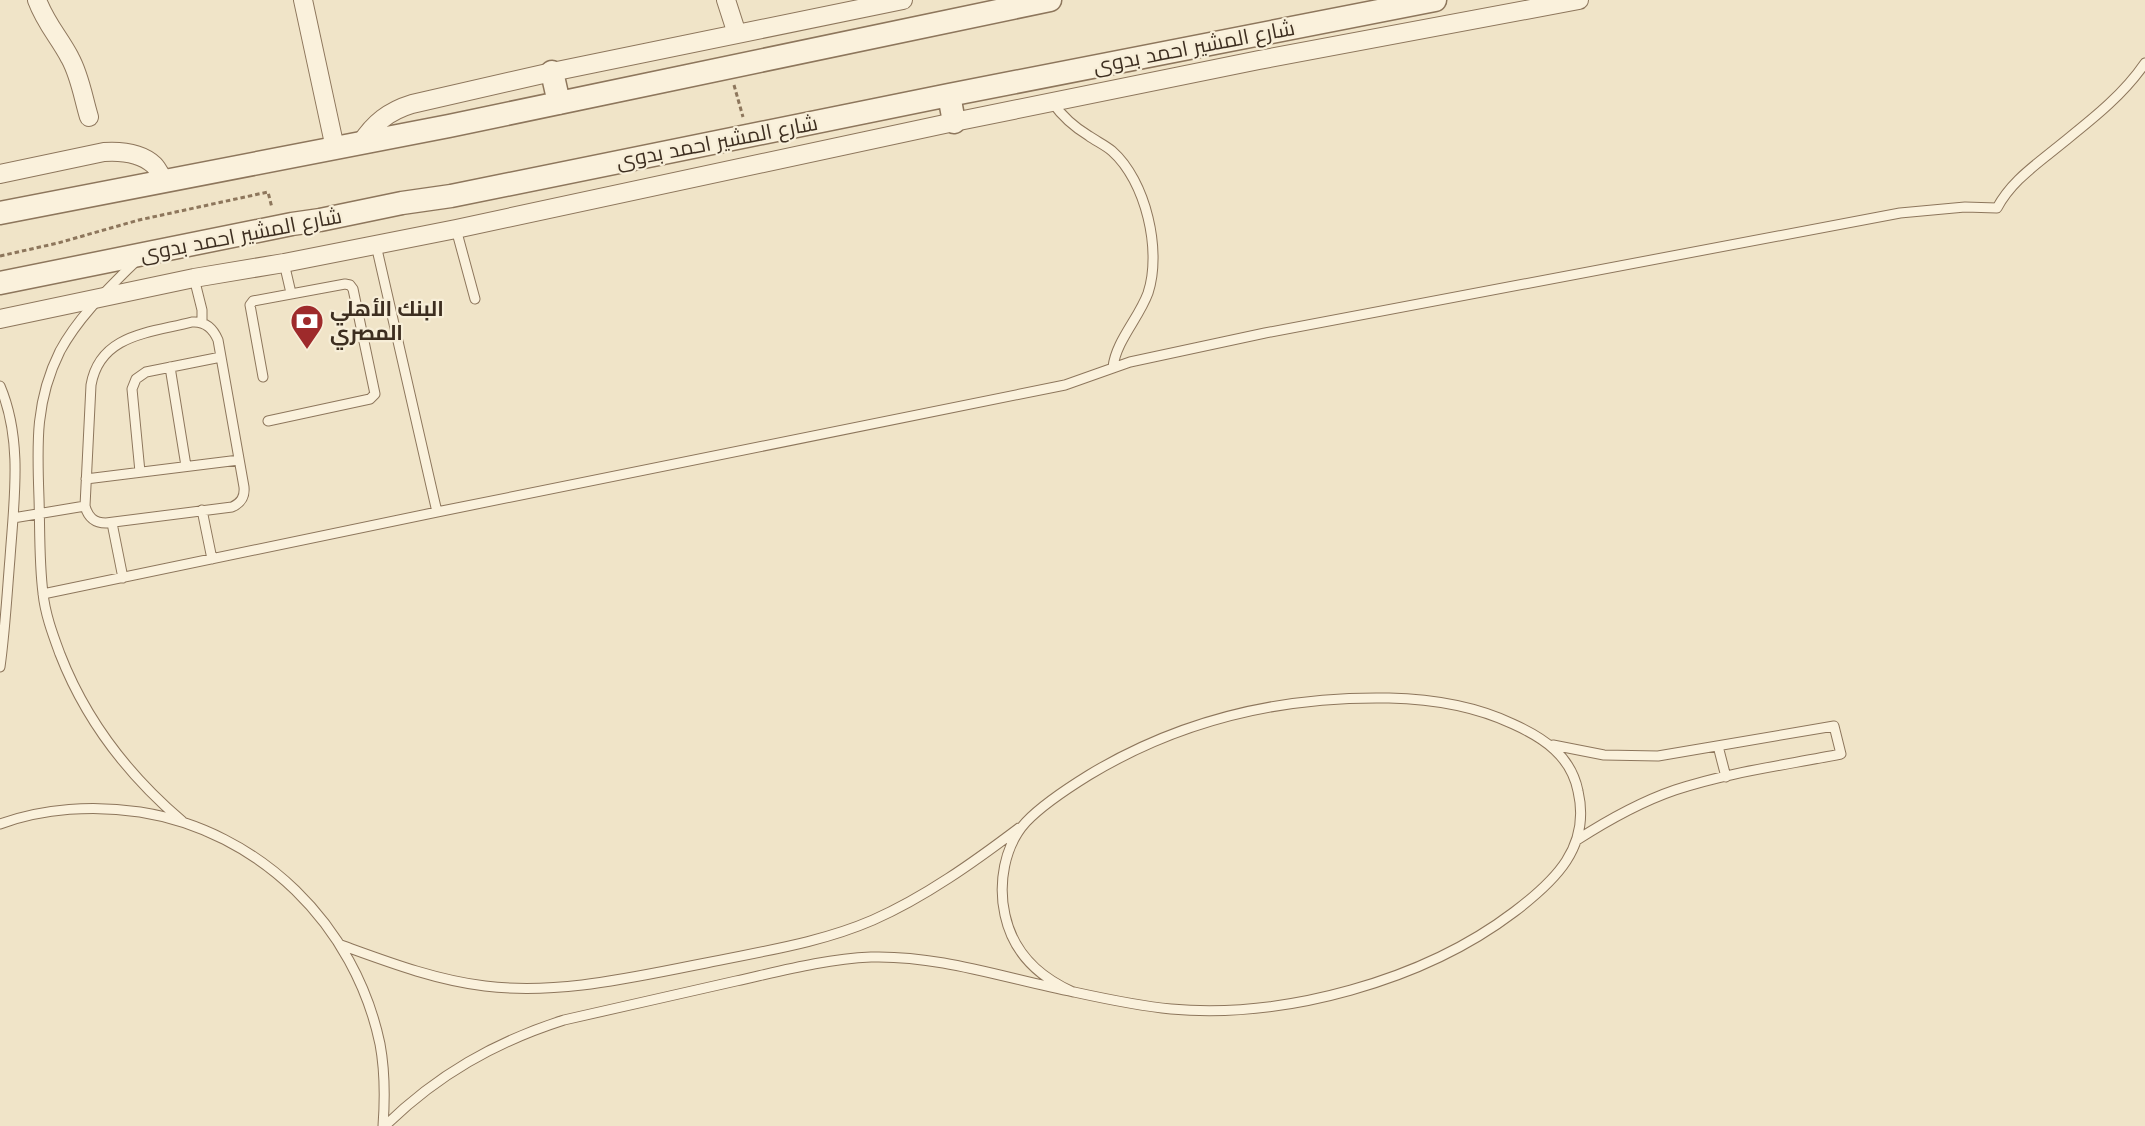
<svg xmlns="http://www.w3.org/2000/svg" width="2145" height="1126" viewBox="0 0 2145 1126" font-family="'Libre Baskerville',Cairo,serif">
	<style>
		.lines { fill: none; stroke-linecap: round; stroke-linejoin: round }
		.service-casing { stroke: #8d765c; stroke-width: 11 }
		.minor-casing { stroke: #8d765c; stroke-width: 20 }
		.tertiary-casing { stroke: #8d765c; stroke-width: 25 }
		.path { stroke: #8d765c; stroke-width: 3; stroke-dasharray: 4.5 3; stroke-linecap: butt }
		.service { stroke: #faf1dc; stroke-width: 9 }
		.minor { stroke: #faf1dc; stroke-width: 18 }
		.tertiary { stroke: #faf1dc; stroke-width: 22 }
		.labels { text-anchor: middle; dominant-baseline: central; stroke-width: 4.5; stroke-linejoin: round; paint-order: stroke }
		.street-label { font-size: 21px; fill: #3d2e20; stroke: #f7eed8 }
		.poi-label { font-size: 21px; font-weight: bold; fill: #3d2e20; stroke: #f7eed8; text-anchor: start }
	</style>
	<rect width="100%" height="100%" fill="#f0e4c8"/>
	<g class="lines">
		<defs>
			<path id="service" d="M1052 102C1062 116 1074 127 1089 136 1096 141 1105 145 1112 151 1146 181 1162 251 1148 293 1139 318 1116 341 1113 367
				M456 229 475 299
				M376 245 437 512
				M136 261C108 289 79 316 60 351 35 401 37 444 39 498 40 529 39 562 43 593 45 614 53 635 60 654 86 721 128 775 182 821
				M284 263 291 293
				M194 278 202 310V323
				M192 322C205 321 213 328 218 340L244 487C245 497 241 503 232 507L106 523C94 523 88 517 85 506L91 385C100 334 150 333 192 322Z
				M170 367 186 466
				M263 377 250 305 253 301 345 284 350 285 353 289 375 394 370 399 268 421
				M0 386C23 440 14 500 10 558 7 594 5 631 0 667
				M140 472 132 389 136 379 146 372 221 357
				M86 479 239 460
				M202 510 212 559
				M13 518 85 506
				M112 523 123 578
				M43 594 437 512 1065 385 1130 362 1265 333 1900 213 1965 207 1997 208C2011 182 2033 167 2055 149 2087 123 2121 98 2145 63
				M1553 745 1604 755 1658 756 1834 726 1841 754C1786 765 1729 772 1675 790 1640 802 1608 820 1577 840
				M1718 746 1726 777
				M0 824C44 808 94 805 140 812 260 831 355 925 380 1044 385 1071 385 1099 383 1126
				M341 945C388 962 435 980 485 986 560 995 633 977 706 963 763 951 820 943 873 920 925 897 974 862 1019 828
				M385 1126C437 1075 495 1042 564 1020 621 1007 679 994 736 981 781 971 825 959 871 957 940 955 1007 979 1074 992 1106 999 1139 1006 1171 1009 1284 1019 1423 981 1514 912 1555 881 1591 847 1578 791 1571 756 1544 738 1513 724 1473 705 1432 699 1389 698 1283 696 1180 720 1089 775 1068 788 1043 804 1026 822 1004 846 998 884 1005 915 1013 952 1039 977 1073 992"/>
			<path id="minor" d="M37 0C46 24 59 37 70 58 80 76 83 97 89 117
				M303 0 335 148
				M726 0 737 34
				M361 143C374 123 389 111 412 104L552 72 903 0
				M0 174 104 152C120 151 141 153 154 165 158 169 161 176 164 181
				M0 319 194 278 284 263 456 229 954 122 1259 60 1579 0"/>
			<path id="tertiary" d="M552 72 559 103
				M949 95 954 122
				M0 213 449 126 1050 0
				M0 283 292 224 320 220 402 203 451 196 949 95 1435 0"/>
		</defs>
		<use href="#service" class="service-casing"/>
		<use href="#minor" class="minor-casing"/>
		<use href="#tertiary" class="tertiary-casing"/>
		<path class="path" d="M734 85 743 117
			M0 256 58 243 139 220 268 192 272 208"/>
		<use href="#service" class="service"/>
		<use href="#minor" class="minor"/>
		<use href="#tertiary" class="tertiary"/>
	</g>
	<defs>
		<symbol id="bank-pin" viewBox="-11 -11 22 30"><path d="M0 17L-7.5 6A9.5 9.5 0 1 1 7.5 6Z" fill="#9e2a2b" stroke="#f7eed8"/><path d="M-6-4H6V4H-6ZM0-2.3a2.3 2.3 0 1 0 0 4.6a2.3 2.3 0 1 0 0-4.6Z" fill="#fff"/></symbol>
	</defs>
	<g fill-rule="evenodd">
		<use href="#bank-pin" x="288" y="302" width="38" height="52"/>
	</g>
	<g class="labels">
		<g class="street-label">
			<text transform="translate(1194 47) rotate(-11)">شارع المشير احمد بدوى</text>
			<text transform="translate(717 142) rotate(-11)">شارع المشير احمد بدوى</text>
			<text transform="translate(241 235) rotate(-11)">شارع المشير احمد بدوى</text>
		</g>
		<g class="poi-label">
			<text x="330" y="309">البنك الأهلي<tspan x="330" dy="24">المصري</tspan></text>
		</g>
	</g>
</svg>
